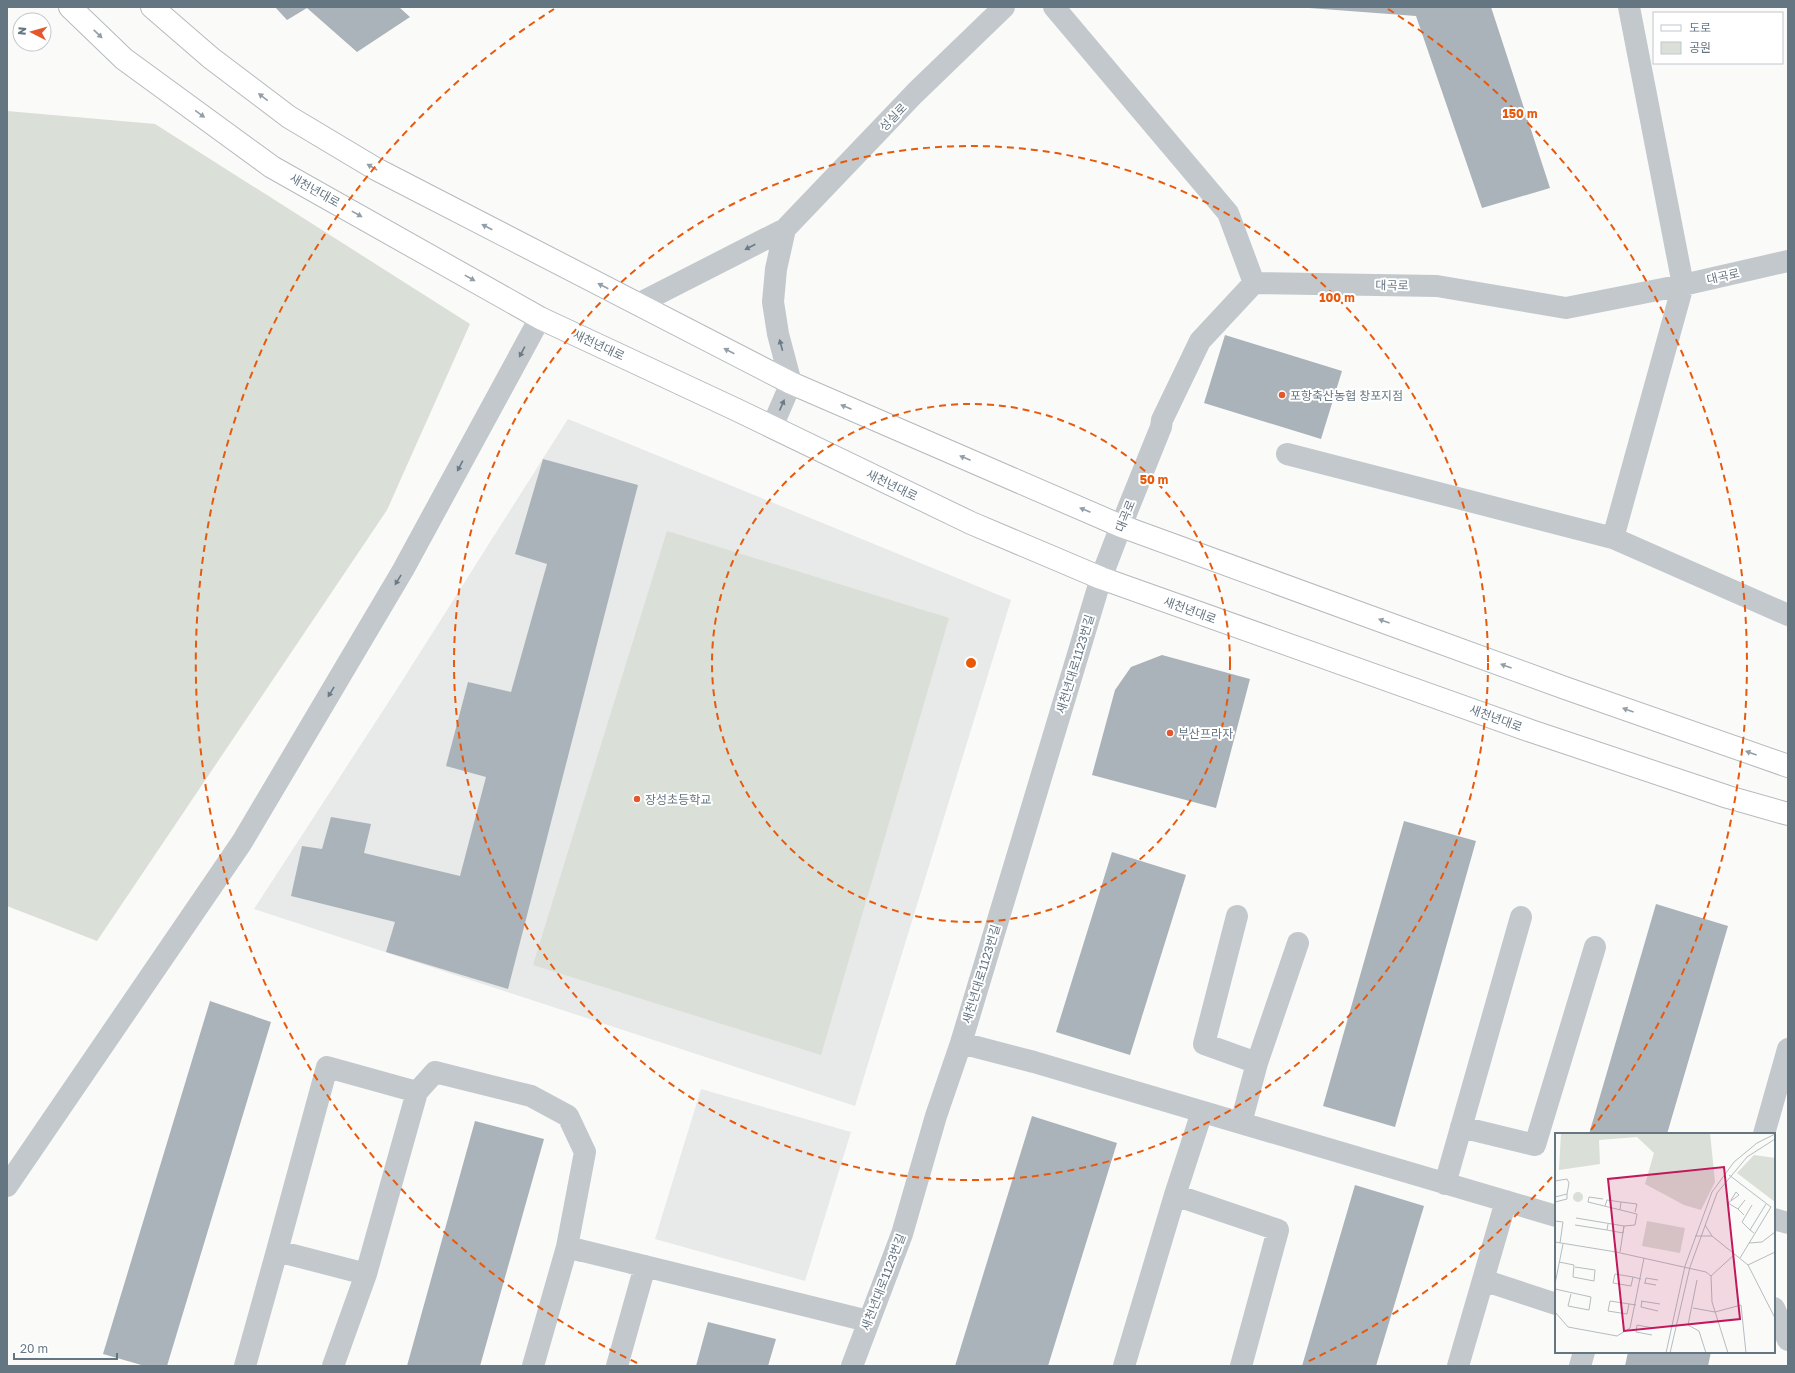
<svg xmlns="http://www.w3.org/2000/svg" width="1795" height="1373" viewBox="0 0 1795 1373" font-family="'Golos Text','Noto Sans KR',sans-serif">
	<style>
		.built { fill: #e8e9e9 }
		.green { fill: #dadfd7 }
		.building { fill: #aab3b9 }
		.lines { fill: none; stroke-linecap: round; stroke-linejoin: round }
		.major-casing { stroke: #b5babe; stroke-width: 24 }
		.minor { stroke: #c3c8cc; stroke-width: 22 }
		.major { stroke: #fff; stroke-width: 22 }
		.oneway { fill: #939fa8 }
		.oneway2 { fill: #6a7a87 }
		.ring { fill: none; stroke: #e8590c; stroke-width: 2; stroke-dasharray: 7 5 }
		.poi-dot { fill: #e4572e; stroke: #fff; stroke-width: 1.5 }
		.labels { text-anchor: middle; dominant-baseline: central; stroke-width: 4; stroke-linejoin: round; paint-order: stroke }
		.street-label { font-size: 12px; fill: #657683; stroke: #fff }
		.poi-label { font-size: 12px; fill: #657683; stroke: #fff; text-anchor: start }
		.inset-road { fill: none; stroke: #b5bdc2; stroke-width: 1 }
		.view { fill: #c2185b; fill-opacity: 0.15; stroke: #c2185b; stroke-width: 2 }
		.inset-edge { fill: none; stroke: #657683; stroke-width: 2 }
		.centre { fill: #e8590c; stroke: #fff; stroke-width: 2 }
		.ring-label { font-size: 12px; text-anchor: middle; font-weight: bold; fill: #e8590c; stroke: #fff; stroke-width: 4; stroke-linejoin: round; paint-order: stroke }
	</style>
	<rect width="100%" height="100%" fill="#fafaf8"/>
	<path class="built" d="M568 419 1011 600 855 1106 254 909 397 689Z
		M701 1089 851 1132 805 1281 655 1239Z"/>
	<path class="green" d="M7 111 155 124 470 324 387 510 97 941 7 906Z
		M667 531 949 618 821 1055 533 965Z"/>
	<path class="building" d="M275 7H399L410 17 357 52 307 8 287 20Z
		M1296 7H1491L1550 188 1482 208 1416 16Z
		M1225 335 1342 371 1321 439 1204 403Z
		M543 459 638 485 508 989 386 952 395 922 291 896 302 846 322 849 331 817 371 824 364 853 460 876 486 777 446 766 468 682 511 692 547 564 515 554Z
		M1162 655 1250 679 1216 808 1092 775 1115 690 1131 667Z
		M1404 821 1476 841 1395 1127 1323 1106Z
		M1112 852 1186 875 1130 1055 1056 1032Z
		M1656 904 1728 926 1667 1134H1589Z
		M210 1001 271 1022 167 1366H145L103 1354Z
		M1032 1116 1117 1143 1048 1366H955Z
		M475 1121 544 1139 480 1366H407Z
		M1355 1185 1424 1206 1376 1366H1302Z
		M708 1322 776 1339 768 1366H696Z
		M1628 1352H1711L1708 1366H1625Z"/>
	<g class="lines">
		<defs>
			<path id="major" d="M70 7 124 59 272 167 540 318 737 410 971 523 1101 578 1531 731 1728 797 1788 814
				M152 7 211 58 289 117 376 169 791 383 1121 526 1565 688 1788 766"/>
		</defs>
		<use href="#major" class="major-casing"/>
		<path class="minor" d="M1054 7 1228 213 1254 283
			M638 304 785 229 915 93 1004 7
			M772 427 791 383 778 334 773 302 776 269 785 229
			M1287 454 1613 538 1788 615
			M1613 538 1683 285 1629 7
			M1237 916 1204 1044 1257 1063
			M961 1043 1034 1062 1556 1216
			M1241 1123 1257 1063 1298 943
			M1461 1127 1535 1145 1595 947
			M1764 1134 1788 1049
			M1445 1184 1521 917
			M7 1186 242 842 403 570 540 318
			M1175 1195 1278 1230 1241 1366
			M1774 1219 1788 1223
			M366 1274 277 1251 327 1067 417 1092
			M1483 1280 1556 1304
			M1774 1308 1788 1340
			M245 1366 277 1251
			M333 1366 366 1274 417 1092 435 1072 531 1096 568 1116 585 1152 567 1247 868 1321
			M533 1366 567 1247 582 1251
			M617 1366 645 1266 631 1263
			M852 1366 902 1234 936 1116 961 1043 1101 578 1121 526 1161 427 1162 420 1200 341 1254 283 1437 286 1566 308 1683 285 1788 261
			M1124 1366 1175 1195 1202 1112
			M1458 1366 1506 1201
			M1580 1366 1584 1352"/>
		<use href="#major" class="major"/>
	</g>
	<defs><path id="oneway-solid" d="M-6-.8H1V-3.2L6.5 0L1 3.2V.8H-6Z"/></defs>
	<g class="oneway">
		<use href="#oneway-solid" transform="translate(98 34) rotate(44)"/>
		<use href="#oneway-solid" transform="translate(263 97) rotate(-143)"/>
		<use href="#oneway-solid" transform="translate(200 114) rotate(36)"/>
		<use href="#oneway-solid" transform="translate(372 167) rotate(-150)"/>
		<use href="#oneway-solid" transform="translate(357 214) rotate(29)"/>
		<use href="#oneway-solid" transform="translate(487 227) rotate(-153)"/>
		<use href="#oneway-solid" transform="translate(470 278) rotate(29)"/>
		<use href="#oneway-solid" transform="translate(603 286) rotate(-153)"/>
		<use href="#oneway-solid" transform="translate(729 351) rotate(-153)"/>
		<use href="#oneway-solid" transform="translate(846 407) rotate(-157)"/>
		<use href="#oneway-solid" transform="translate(965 458) rotate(-157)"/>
		<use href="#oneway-solid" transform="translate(1085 510) rotate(-157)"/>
		<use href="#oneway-solid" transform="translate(1384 621) rotate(-160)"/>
		<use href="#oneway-solid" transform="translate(1506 666) rotate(-160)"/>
		<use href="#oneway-solid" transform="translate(1628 710) rotate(-160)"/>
		<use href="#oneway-solid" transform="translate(1751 753) rotate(-160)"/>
	</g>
	<g class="oneway2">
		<use href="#oneway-solid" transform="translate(750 247) rotate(153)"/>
		<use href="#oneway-solid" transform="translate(781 345) rotate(-105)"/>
		<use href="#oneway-solid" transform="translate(522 352) rotate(118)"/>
		<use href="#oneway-solid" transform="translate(782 405) rotate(-66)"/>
		<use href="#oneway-solid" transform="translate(460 466) rotate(118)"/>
		<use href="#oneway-solid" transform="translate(398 580) rotate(121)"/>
		<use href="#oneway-solid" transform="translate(331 692) rotate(121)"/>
	</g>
	<g class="ring">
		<circle cx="971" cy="663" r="259"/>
		<circle cx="971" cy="663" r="517"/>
		<path d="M1552 1177A776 776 0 0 1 1305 1363M637 1363A776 776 0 0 1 554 9M1388 9A776 776 0 0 1 1591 1130"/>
	</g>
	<g class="poi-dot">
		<circle cx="1282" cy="395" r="4"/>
		<circle cx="1170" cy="733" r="4"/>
		<circle cx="637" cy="799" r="4"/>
	</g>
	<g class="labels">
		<g class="street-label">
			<text transform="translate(893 117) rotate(-46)">성실로</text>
			<text transform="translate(315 190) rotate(29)">새천년대로</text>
			<text transform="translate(1723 276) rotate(-13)">대곡로</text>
			<text transform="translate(1392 285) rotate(1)">대곡로</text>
			<text transform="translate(599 345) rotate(25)">새천년대로</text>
			<text transform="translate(892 485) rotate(26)">새천년대로</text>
			<text transform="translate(1125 516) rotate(-68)">대곡로</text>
			<text transform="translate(1190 610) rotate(20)">새천년대로</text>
			<text transform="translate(1075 664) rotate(-73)">새천년대로1123번길</text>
			<text transform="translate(1496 718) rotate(20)">새천년대로</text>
			<text transform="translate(981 974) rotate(-73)">새천년대로1123번길</text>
			<text transform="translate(883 1282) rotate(-69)">새천년대로1123번길</text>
		</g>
		<g class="poi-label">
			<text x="1290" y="395">포항축산농협 창포지점</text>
			<text x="1178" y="733">부산프라자</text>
			<text x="645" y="799">장성초등학교</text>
		</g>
	</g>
	<g transform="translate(1555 1133)">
		<rect width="220" height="220" fill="#fafaf8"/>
		<path d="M6 0H155L160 49 146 77 129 72 90 51 99 20 82 4 44 7 45 31 4 37ZM199 22 220 25V69L182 40ZM18 64a5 5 0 1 1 10 0a5 5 0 1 1-10 0ZM92 88 130 95 125 120 87 113Z" fill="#dadfd7"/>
		<path class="inset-road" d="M174 42 216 74 185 125M0 48 12 46 14 50 12 61M0 64 12 61V66L0 69M48 66 34 64 33 69 82 81 80 92 69 93 65 119M176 67 181 59 184 62 173 70 183 76M50 73 52 67 66 69M65 77 66 69 82 71 80 79M189 82 183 76 190 67M21 85 69 93 68 100 52 97M0 88 8 89 5 110M20 92 52 97 53 91M150 92 157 103 193 132 220 185M195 97 187 89 197 72M199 100 195 97 211 71M140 103H157M0 109 61 119 151 139 156 143 157 169 173 220M194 110 207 109 220 99M4 129 19 132 18 144 39 148 40 137 20 134M193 132 220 119M156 143 180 121M78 144 60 141 58 150 76 153 78 144 86 146M142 147 133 192 144 198 151 220M89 150 101 152M90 150 91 145 103 147M0 151 8 111M0 156 36 164 34 177 13 173 16 161M86 168 105 171M87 168 86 174 103 178M74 171 72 181 53 178 55 168 81 172M138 175 160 179 186 172 191 220M0 179 13 194 62 203 75 195 89 125M82 192 81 199 97 202M82 192 98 195M111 220 130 133 157 59 179 29 202 10 220 1M115 220 135 134 162 60 192 24 220 6"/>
		<path class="view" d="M169 34 185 186 69 198 53 46Z"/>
		<rect width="220" height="220" class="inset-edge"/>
	</g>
	<circle cx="971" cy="663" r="6" class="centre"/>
	<g class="ring-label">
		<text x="1520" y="118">150 m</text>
		<text x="1337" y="302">100 m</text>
		<text x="1154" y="484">50 m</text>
	</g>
	<rect width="1795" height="1373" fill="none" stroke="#657683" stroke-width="16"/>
	<rect x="1653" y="12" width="130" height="52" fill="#ffffff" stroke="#c1c8cd"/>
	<rect x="1661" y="25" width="20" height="6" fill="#ffffff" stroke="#c1c8cd"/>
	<text x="1689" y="32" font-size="12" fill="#657683">도로</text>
	<rect x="1661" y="42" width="20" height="12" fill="#dadfd7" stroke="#c1c8cd"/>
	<text x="1689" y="52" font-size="12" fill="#657683">공원</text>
	<g transform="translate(32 32) rotate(276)"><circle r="19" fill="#ffffff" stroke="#c1c8cd"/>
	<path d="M0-3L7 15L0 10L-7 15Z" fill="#e4572e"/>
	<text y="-6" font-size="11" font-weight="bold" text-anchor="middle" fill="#657683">N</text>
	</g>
	<path d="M14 1353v6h103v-6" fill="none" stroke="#657683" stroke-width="2"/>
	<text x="20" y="1353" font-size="12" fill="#657683" stroke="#ffffff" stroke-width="3" paint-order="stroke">20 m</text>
</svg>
